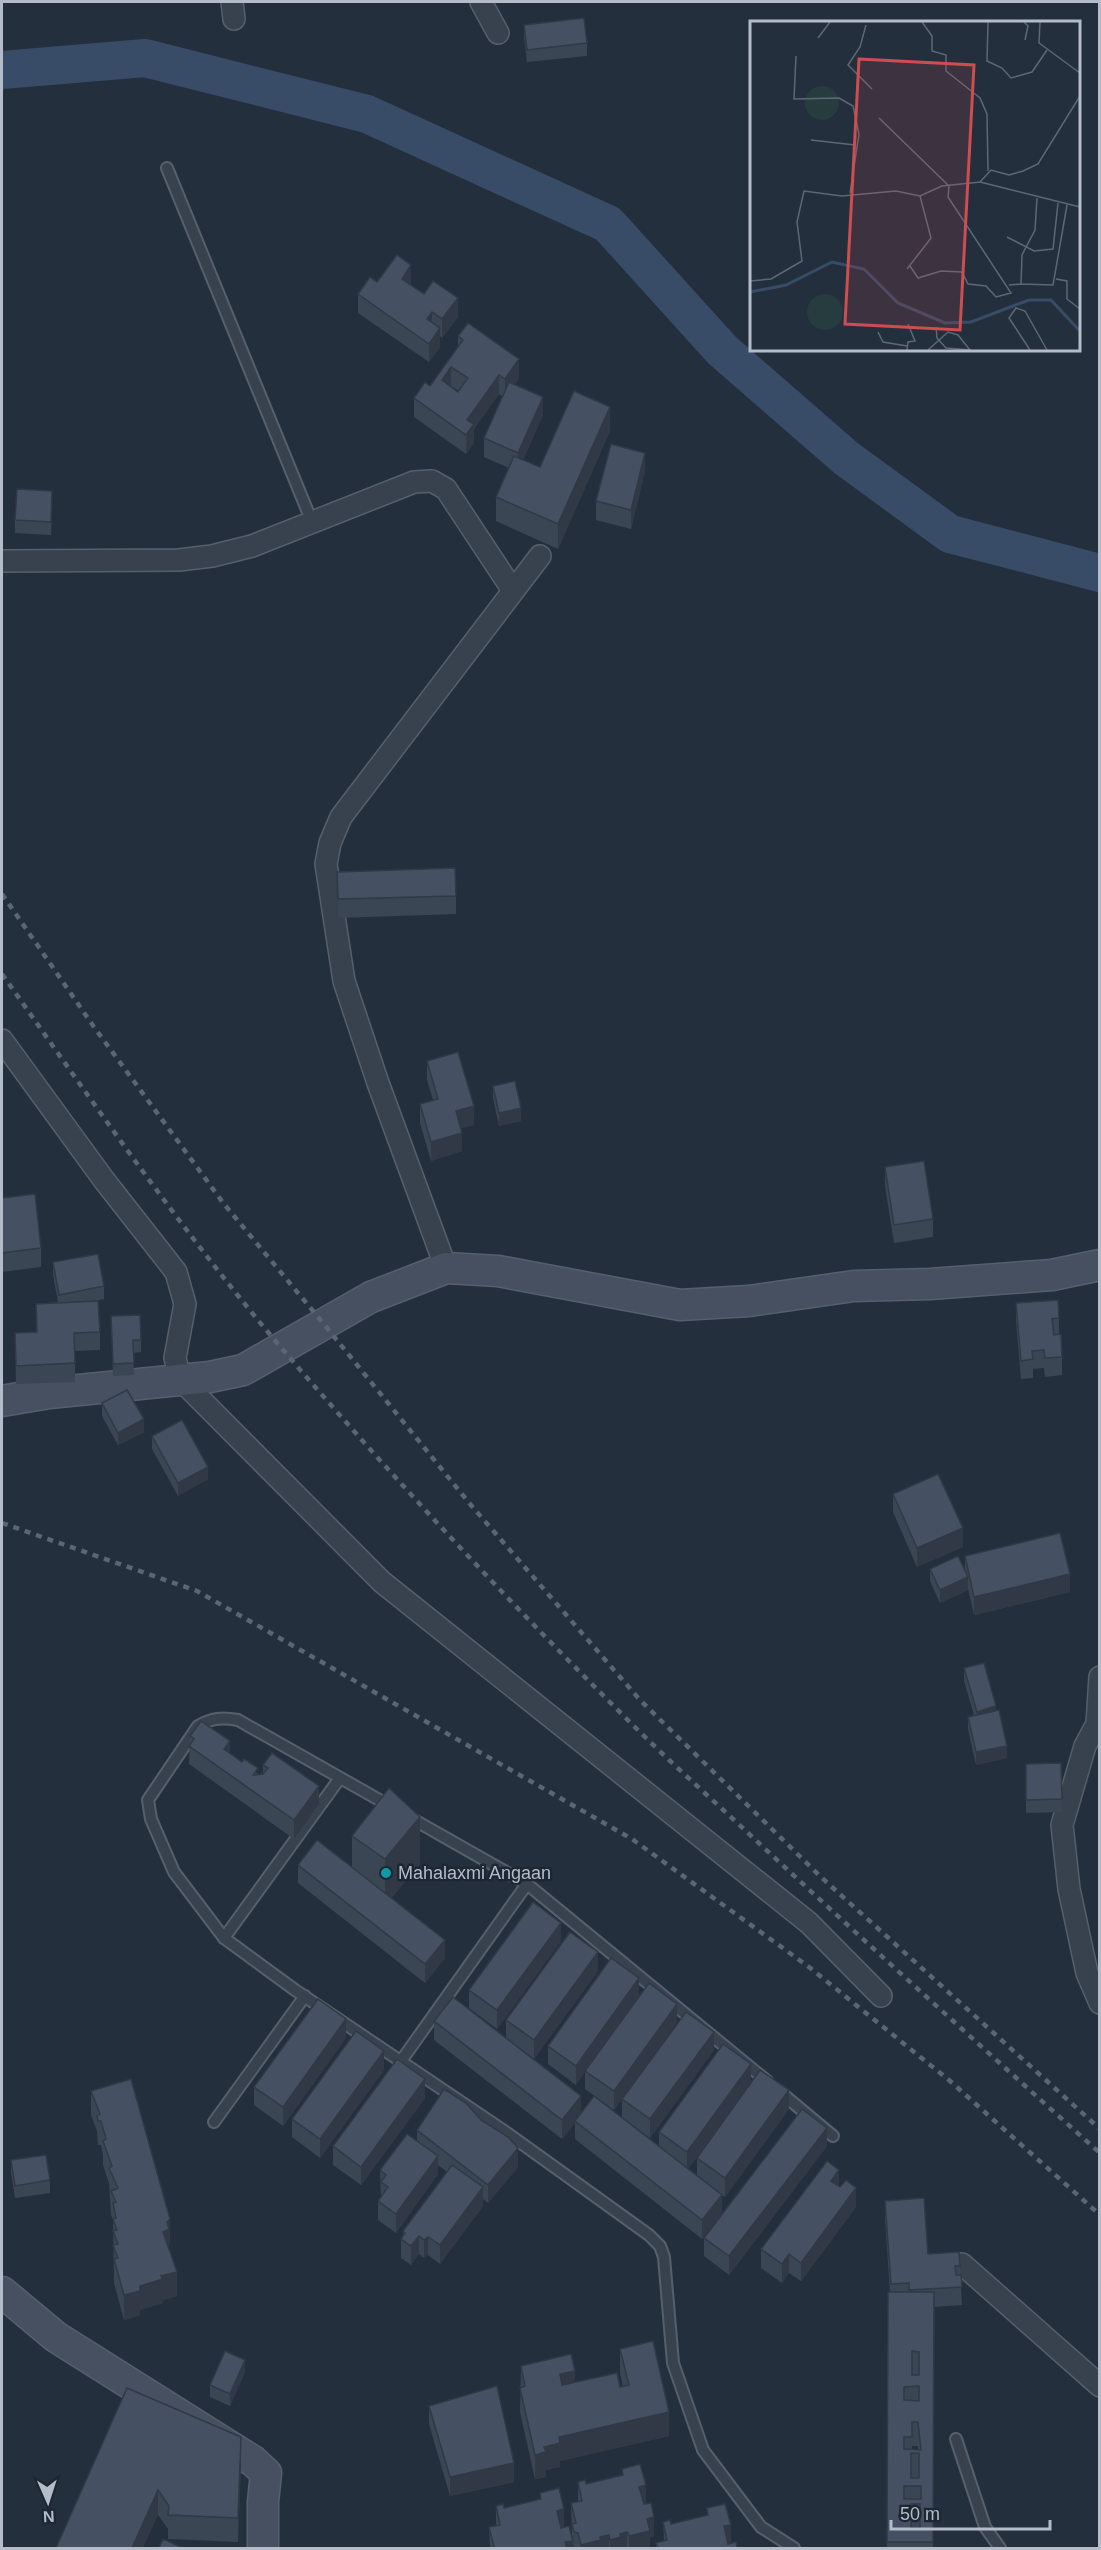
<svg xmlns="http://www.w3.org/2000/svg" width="1101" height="2550" font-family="Helvetica,sans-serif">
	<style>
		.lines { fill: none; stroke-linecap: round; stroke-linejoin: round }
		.river { stroke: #394c67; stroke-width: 38 }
		.lane-casing { stroke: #565f6c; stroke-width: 14 }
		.street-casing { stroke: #565f6c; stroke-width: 24 }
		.secondary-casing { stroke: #565f6c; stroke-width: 33 }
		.lane { stroke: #38414e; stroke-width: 10 }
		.street { stroke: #38414e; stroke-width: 21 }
		.secondary { stroke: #465061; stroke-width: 30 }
		.rail { stroke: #5a6575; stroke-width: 4.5; stroke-dasharray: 6 6; stroke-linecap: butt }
		.wall { fill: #3b4654; fill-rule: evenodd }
		.shaded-wall { fill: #303945 }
		.building { fill: #455162; stroke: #303945; stroke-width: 1.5; fill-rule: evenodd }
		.culture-dot { fill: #0f9aa8; stroke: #1d2633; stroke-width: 2 }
		.labels { text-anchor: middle; stroke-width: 5; stroke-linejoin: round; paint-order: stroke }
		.poi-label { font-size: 18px; fill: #b4bcc9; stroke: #1d2633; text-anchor: start }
		.inset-river { fill: none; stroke: #394c67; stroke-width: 3 }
		.inset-road { fill: none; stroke: #5e6776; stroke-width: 1.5 }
		.view { fill: #ce4d50; fill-opacity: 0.15; stroke: #ce4d50; stroke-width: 3 }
		.inset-edge { fill: none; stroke: #b4bcc9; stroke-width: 3 }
	</style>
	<rect width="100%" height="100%" fill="#242f3e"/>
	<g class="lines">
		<path class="river" d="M2,70L145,58L367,114L608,224L722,350L846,458L950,534L1100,573"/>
		<defs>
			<g id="lane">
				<path d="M167,168L312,522"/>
				<path d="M390,1806L238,1720C222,1717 212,1718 198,1726L148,1800L151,1819L174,1872L224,1938L295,1990L507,2133L649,2235L660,2246L664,2257L673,2363L703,2450L761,2527L794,2548"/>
				<path d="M409,1817L527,1884L767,2081"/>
				<path d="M224,1938L340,1778"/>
				<path d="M401,2061L527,1884"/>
				<path d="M779,2091L833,2136"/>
				<path d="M214,2122L305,1996"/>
				<path d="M956,2439L985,2527L1000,2548"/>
			</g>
			<g id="street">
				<path d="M232,2L234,19"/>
				<path d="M481,2L498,33"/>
				<path d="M2,561L179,560L212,556L252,546L414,482L432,481L446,489L512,589"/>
				<path d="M2,1040L104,1180L176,1272L185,1304L175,1358L180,1379L382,1582L809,1923L881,1996"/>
				<path d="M446,1268L378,1083L344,981L326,864L330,843L341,817L540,556"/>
				<path d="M1100,1677L1097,1724L1085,1746L1062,1825L1069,1889L1087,1973L1100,2003"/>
				<path d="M962,2264L1100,2386"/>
			</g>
			<g id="secondary">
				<path d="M2,1401L49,1393L210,1377L243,1370L371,1297L446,1268L498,1271L680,1305L749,1301L854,1286L930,1284L1052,1275L1100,1265"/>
				<path d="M2,2292L56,2337L253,2461L266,2473L263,2502V2548"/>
			</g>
		</defs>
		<use href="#lane" class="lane-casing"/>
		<use href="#street" class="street-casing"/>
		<use href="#secondary" class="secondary-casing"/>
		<use href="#lane" class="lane"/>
		<use href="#street" class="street"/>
		<use href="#secondary" class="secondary"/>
		<g class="rail">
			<path d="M2,894L94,1027L224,1204L323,1323L470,1504L640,1700L822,1878L1100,2129"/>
			<path d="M2,974C92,1101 182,1232 284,1351C398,1484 519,1613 644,1736C683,1774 724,1810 763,1847C874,1950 987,2052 1100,2153"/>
			<path d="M2,1523L197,1591L632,1839L809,1967L950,2081L1100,2215"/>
		</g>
	</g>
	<g class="wall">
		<path d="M524,25L587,43V56L527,62L524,37Z"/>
		<path d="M377,282L411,284V285L458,317L442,338L440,336V347L429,362L358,313V294Z"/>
		<path d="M458,336L519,378L515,384L543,415L523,460L540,467L610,431L558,549L496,521V497L509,468L484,457V438L502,396L499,394L474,429V443L466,454L414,417V398L430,386L458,348ZM451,386L459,391L458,392L451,387Z"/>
		<path d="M645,471L631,529L596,520V501Z"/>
		<path d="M52,503L51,535L15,533V520Z"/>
		<path d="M337,872L456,896V914L338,918Z"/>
		<path d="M427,1061L474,1125L461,1128L462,1151L431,1161L420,1123V1104L433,1100L427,1080Z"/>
		<path d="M493,1086L521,1121L499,1126L493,1098Z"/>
		<path d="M885,1167L933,1219V1237L894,1243L885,1186Z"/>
		<path d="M2,1198L41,1248V1267L2,1272Z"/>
		<path d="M53,1262L104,1286V1299L95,1301L100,1332V1350L75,1351V1382L16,1384L15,1333L36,1332V1304L58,1302L53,1275Z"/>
		<path d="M1016,1303L1059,1318V1335L1062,1357V1375L1045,1377L1044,1368L1033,1369V1378L1021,1379L1016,1322Z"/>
		<path d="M111,1316L141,1340V1352L133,1353L134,1375L113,1376Z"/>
		<path d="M102,1403L144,1432L118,1445L102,1416Z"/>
		<path d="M152,1436L208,1479L178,1496L152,1449Z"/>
		<path d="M893,1494L963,1547L917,1567L893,1512Z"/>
		<path d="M965,1556L1070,1592L974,1615L968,1588V1590L940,1603L930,1581V1569L965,1571Z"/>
		<path d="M964,1668L996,1711L1007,1758L976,1765L968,1729V1717L974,1715L964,1681Z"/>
		<path d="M190,1736L230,1753L258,1774H263V1765L319,1804L294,1839L189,1764Z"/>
		<path d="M1061,1763L1062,1812L1026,1813V1764Z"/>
		<path d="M352,1836L420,1864L391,1898L445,1958L425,1983L298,1883V1865L352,1868Z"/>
		<path d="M561,1941L497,2029L469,2008V1990Z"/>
		<path d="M598,1971L534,2059L517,2047L581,2112L659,2147V2132L751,2083L688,2169L697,2176V2158L789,2109L725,2197L704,2181L722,2214L702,2239L575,2139V2123L562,2139L434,2040V2021L506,2038V2020Z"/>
		<path d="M639,1996L677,2022L614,2110L585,2089V2071L576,2085L548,2064V2046Z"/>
		<path d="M346,2038L283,2126L254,2105V2087Z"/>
		<path d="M714,2050L650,2138L622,2118V2099Z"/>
		<path d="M384,2070L320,2158L292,2137V2119Z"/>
		<path d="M91,2091L170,2244H169V2250L177,2296L163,2300V2303L140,2310V2315L124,2320L114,2283L113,2220L111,2215L109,2183L103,2165V2155L101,2145H98L97,2131L91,2115Z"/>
		<path d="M425,2098L361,2185L333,2165V2146Z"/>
		<path d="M417,2130L518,2167L488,2203L483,2199V2206L440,2264L428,2255L424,2258L419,2254L411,2265L401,2258V2239L403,2237V2231L447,2172L438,2165V2174L396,2233L378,2220V2201L381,2197L380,2170L417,2141Z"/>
		<path d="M827,2146L729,2275L704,2256V2238Z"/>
		<path d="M2,2152L3,2160V2172H2Z"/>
		<path d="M11,2160L50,2180V2193L15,2198L11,2173Z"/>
		<path d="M839,2187L856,2207L801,2281L789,2273L782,2283L761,2268V2249Z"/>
		<path d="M885,2201L928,2254L960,2266L962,2305L934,2307L933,2548H887L888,2292H890L885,2219ZM912,2446H918V2450H912Z"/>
		<path d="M620,2349L669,2436L560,2461V2467L546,2470V2477L535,2479L520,2412L521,2366L575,2382L620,2387L623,2386L620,2373Z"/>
		<path d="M245,2372L230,2406L210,2397V2385Z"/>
		<path d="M127,2388L241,2462L238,2542L168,2539V2529L158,2515Z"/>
		<path d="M429,2406L514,2482L450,2496L429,2424Z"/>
		<path d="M622,2469L646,2504L654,2536L650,2537V2548H574L573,2544V2548H490L489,2527L496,2525V2506L504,2508L540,2499V2493L572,2540L571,2503L578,2502V2482L586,2484L622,2476Z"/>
		<path d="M707,2508L731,2543L737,2548H656V2543L664,2541L663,2522L671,2524L707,2515Z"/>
	</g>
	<g class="shaded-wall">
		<path d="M411,265V284L402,297V279Z"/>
		<path d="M458,298V317L442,338V319Z"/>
		<path d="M432,312V331L427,319Z"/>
		<path d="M440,328V347L429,362V344Z"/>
		<path d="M519,359V378L505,398V379Z"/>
		<path d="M451,367V386L442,399V380Z"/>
		<path d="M499,375V394L474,429V443L466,454L467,420Z"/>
		<path d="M543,397V415L518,472V453Z"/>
		<path d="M610,407V431L558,549V524Z"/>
		<path d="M645,453V471L631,529V510Z"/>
		<path d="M474,1106V1125L456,1130V1111Z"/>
		<path d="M521,1108V1121L499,1126V1113Z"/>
		<path d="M462,1133V1151L431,1161V1142Z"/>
		<path d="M144,1419V1432L118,1445V1433Z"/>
		<path d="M208,1467V1479L178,1496V1483Z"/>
		<path d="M963,1528V1547L917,1567V1548Z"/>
		<path d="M1070,1574V1592L974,1615V1597Z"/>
		<path d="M968,1577V1590L940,1603V1590Z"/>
		<path d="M996,1706V1719L977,1724V1712Z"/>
		<path d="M230,1741V1760L224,1749Z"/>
		<path d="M1007,1746V1758L976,1765V1752Z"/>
		<path d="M319,1786V1804L294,1839V1820Z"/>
		<path d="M420,1817V1864L385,1906V1859Z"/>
		<path d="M561,1923V1941L497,2029V2010Z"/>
		<path d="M445,1940V1958L425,1983V1964Z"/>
		<path d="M598,1952V1971L534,2059V2040Z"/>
		<path d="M639,1978V1997L576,2085V2066Z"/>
		<path d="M677,2004V2022L614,2110V2091Z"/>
		<path d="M346,2019V2038L283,2126V2107Z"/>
		<path d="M714,2032V2050L650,2138V2119Z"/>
		<path d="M384,2051V2070L320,2158V2139Z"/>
		<path d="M751,2064V2083L687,2170V2152Z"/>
		<path d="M425,2079V2098L361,2185V2167Z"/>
		<path d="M789,2090V2109L725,2197V2178Z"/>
		<path d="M581,2096V2115L575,2121V2123L562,2139V2120Z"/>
		<path d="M827,2128V2146L729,2275V2256Z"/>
		<path d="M518,2148V2167L488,2203V2185Z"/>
		<path d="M438,2156V2174L396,2233V2214Z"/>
		<path d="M839,2170V2188L831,2181Z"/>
		<path d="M483,2187V2206L440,2264V2245Z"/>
		<path d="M856,2188V2207L801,2281V2263Z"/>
		<path d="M722,2195V2214L702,2239V2220Z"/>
		<path d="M170,2219V2244H169V2253L163,2232L167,2222Z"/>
		<path d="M419,2236V2254L411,2265V2246Z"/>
		<path d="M428,2237V2255L424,2258V2240Z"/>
		<path d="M789,2254V2273L782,2283V2264Z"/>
		<path d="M177,2272V2296L163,2300V2303L140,2310V2286L161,2276Z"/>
		<path d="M140,2291V2315L124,2320V2295Z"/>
		<path d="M245,2360V2372L230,2406V2394Z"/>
		<path d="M575,2371V2395L560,2398V2374Z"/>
		<path d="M669,2412V2436L560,2461V2467L546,2470V2477L535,2479V2455L544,2447L559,2437Z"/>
		<path d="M241,2437V2462L238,2542V2518Z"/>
		<path d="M514,2463V2482L450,2496V2477Z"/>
		<path d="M646,2485V2504L639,2505V2487Z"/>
		<path d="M158,2490V2515L143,2548H132Z"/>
		<path d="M564,2509V2527L557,2529V2511Z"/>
		<path d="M654,2517V2536L650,2537V2548H629V2536L647,2519Z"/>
		<path d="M731,2525V2543L724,2545V2526Z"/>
		<path d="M627,2532V2548H610V2540L620,2534Z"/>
		<path d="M609,2535V2548H581V2545L600,2537Z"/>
		<path d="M573,2541V2548H565V2542Z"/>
	</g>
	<g class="building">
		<path d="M584,18L587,43L527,50L524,25Z"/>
		<path d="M397,255L411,265L402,279L424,294L433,281L458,298L442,319L432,312L427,319L440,328L429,344L358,294L370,277L377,282Z"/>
		<path d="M468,323L519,359L505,379L499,375L467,420L474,424L466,435L414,398L425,382L430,386L463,340L458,336ZM451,367L468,378L458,392L442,380Z"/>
		<path d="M509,382L543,397L518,453L484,438Z"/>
		<path d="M574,391L610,407L558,524L496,497L514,456L540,467Z"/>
		<path d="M611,444L645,453L631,510L596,501Z"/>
		<path d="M17,489L52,491L51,522L15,520Z"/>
		<path d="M455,868L456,896L338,899L337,872Z"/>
		<path d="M458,1052L474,1106L456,1111L462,1133L431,1142L420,1104L438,1099L427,1061Z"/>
		<path d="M515,1081L521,1108L499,1113L493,1086Z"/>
		<path d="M924,1161L933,1219L894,1225L885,1167Z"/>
		<path d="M35,1194L41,1248L2,1253V1198Z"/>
		<path d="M98,1254L104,1286L59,1295L53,1262Z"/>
		<path d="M1058,1300L1059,1318L1052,1319L1054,1335L1061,1334L1062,1357L1045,1358L1044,1350L1032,1351L1033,1359L1021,1361L1016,1303Z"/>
		<path d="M98,1301L100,1332L74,1333L75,1363L16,1366L15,1333L37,1332L36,1304Z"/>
		<path d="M140,1315L141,1340H133L134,1363L113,1364L111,1316Z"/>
		<path d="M127,1390L144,1419L118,1433L102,1403Z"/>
		<path d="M182,1420L208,1467L178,1483L152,1436Z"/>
		<path d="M938,1474L963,1528L917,1548L893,1494Z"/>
		<path d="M1060,1533L1070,1574L974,1597L965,1556Z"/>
		<path d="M958,1556L968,1577L940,1590L930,1569Z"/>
		<path d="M984,1663L996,1706L977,1712L964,1668Z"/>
		<path d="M999,1710L1007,1746L976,1752L968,1717Z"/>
		<path d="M201,1721L230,1741L224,1749L242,1762L244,1759L258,1768L253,1775L263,1774L268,1768L263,1765L272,1753L319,1786L294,1820L189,1746L194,1739L190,1736Z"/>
		<path d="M1061,1763L1062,1799L1026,1800V1764Z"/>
		<path d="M389,1788L420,1817L385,1859L352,1836Z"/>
		<path d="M317,1840L445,1940L425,1964L298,1865Z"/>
		<path d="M533,1902L561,1923L497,2010L469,1990Z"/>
		<path d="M570,1932L598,1952L534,2040L506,2020Z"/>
		<path d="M611,1958L639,1978L576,2066L548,2046Z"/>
		<path d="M649,1983L677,2004L614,2091L585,2071Z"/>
		<path d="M453,1997L581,2096L562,2120L434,2021Z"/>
		<path d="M318,1999L346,2019L283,2107L254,2087Z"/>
		<path d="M686,2012L714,2032L650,2119L622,2099Z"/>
		<path d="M356,2031L384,2051L320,2139L292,2119Z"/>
		<path d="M723,2044L751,2064L687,2152L659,2132Z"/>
		<path d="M397,2059L425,2079L361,2167L333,2146Z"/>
		<path d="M760,2070L789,2090L725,2178L697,2158Z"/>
		<path d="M131,2079L170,2219L167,2222L169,2229L163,2232L177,2272L161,2276L163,2279L140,2286V2291L124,2295L114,2259L118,2258L113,2245L118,2244L113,2231L117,2230L113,2219L116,2218L113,2203L116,2202L111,2191L118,2188L109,2168L112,2166L103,2141L106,2139L101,2121H98L97,2116L100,2114L91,2091Z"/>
		<path d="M444,2089L466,2103L481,2120L508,2137L518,2148L488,2185L417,2130Z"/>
		<path d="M594,2096L722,2195L702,2220L575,2121Z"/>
		<path d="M802,2109L827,2128L729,2256L704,2238Z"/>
		<path d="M407,2134L438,2156L396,2214L378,2201L388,2187L381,2182L386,2175L380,2170Z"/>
		<path d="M46,2155L50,2180L15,2186L11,2160Z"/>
		<path d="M827,2161L839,2170L831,2181L840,2187L846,2180L856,2188L801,2263L789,2254L782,2264L761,2249Z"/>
		<path d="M452,2165L483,2187L440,2245L428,2237L424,2240L419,2236L411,2246L401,2239L405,2233L403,2231Z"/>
		<path d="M924,2198L928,2254L959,2252L960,2266H955L956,2275H961L962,2287L909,2290V2283L891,2284L885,2201Z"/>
		<path d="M888,2292H934L933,2542H887ZM912,2351L919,2352V2375H912ZM919,2386V2401L904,2400V2387ZM912,2422H918L921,2450L904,2449V2437H912ZM911,2453H919V2478H911ZM904,2486H921V2499H904ZM911,2504H920V2528H911Z"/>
		<path d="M653,2341L669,2412L559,2437L560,2443L544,2447L546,2452L535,2455L520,2388L525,2386L521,2366L571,2354L575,2371L560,2374L562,2385L617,2373L620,2387L629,2385L620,2349Z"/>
		<path d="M225,2351L245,2360L230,2394L210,2385Z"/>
		<path d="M497,2386L514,2463L450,2477L429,2406Z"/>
		<path d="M127,2388L241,2437L238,2518L168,2515L169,2506L158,2490L132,2548H56Z"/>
		<path d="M640,2464L646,2485L639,2487L644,2504L651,2503L654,2517L647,2519L650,2531L629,2536L627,2532L620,2534L621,2537L610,2540L609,2535L600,2537L601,2540L581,2545L578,2533L574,2532L572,2524L576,2523L571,2503L582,2501L578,2482L585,2480L586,2484L623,2475L622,2469Z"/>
		<path d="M559,2488L564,2509L557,2511L561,2528L569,2526L573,2541L565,2542L567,2548H490L494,2547L489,2527L500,2525L496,2506L503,2504L504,2508L541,2499L540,2493Z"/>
		<path d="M725,2504L731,2525L724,2526L728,2544L736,2542L737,2548H658L656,2543L667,2540L663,2522L670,2520L671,2524L708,2515L707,2508Z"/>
		<path d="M163,2539L183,2548H159Z"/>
	</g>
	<circle class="culture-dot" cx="386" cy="1873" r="6"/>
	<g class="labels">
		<g class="poi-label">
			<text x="398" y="1879">Mahalaxmi Angaan</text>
		</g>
	</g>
	<g transform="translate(750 21)">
		<rect width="330" height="330" fill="#242f3e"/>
		<path d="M55 82a17 17 0 1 1 34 0a17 17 0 1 1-34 0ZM57 291a18 18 0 1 1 36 0a18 18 0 1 1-36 0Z" fill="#263c3f"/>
		<path class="inset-river" d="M0,271L36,264L82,241L114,248L148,282L195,302L221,301L279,279H301L330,310"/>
		<path class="inset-road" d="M172,1L182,15V30L196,34V50L230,77L237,93L238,150M238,1L237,40L252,47L261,57L282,51L297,29M274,1L278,5L275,19M290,1L289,22L330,52M116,4L110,26L98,44L122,68M68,17L80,1M46,35L44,78L89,77L103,85L109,113L100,172M129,97L199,165L198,176L261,272L246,276L236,265L218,263L212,251L191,250L168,257L160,245M61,119L105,124M230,161L330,186M257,216L284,230L303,228L308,182M157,248L181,217L170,175M306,258L317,260V278L330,288M0,260L21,258L52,240L47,201L54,170L92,175L146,170L170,175L192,165L230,161L241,149L259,154L273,150L288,143L330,75M271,263L303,264L317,184M259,264L271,263L272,234L285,209L287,177M186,306L187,317L196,327L221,329M128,311L133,321L157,325M157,329L158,321L165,320L158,303M178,329L198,311L208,314L220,329M280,329L259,297L266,287L275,290L297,329"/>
		<path class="view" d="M109,38L224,44L210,309L95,303Z"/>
		<rect width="330" height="330" class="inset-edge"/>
	</g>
	<rect width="1101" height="2550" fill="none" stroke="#b4bcc9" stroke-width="6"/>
	<g transform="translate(48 2502) rotate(177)" stroke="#1d2633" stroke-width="4.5" paint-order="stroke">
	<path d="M0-4.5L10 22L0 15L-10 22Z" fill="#b4bcc9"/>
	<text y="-9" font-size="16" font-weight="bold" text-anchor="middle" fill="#b4bcc9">N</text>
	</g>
	<path d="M891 2520v9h159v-9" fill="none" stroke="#b4bcc9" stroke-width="3"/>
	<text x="900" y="2520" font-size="18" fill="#b4bcc9" stroke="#1d2633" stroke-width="4.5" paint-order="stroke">50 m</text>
</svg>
